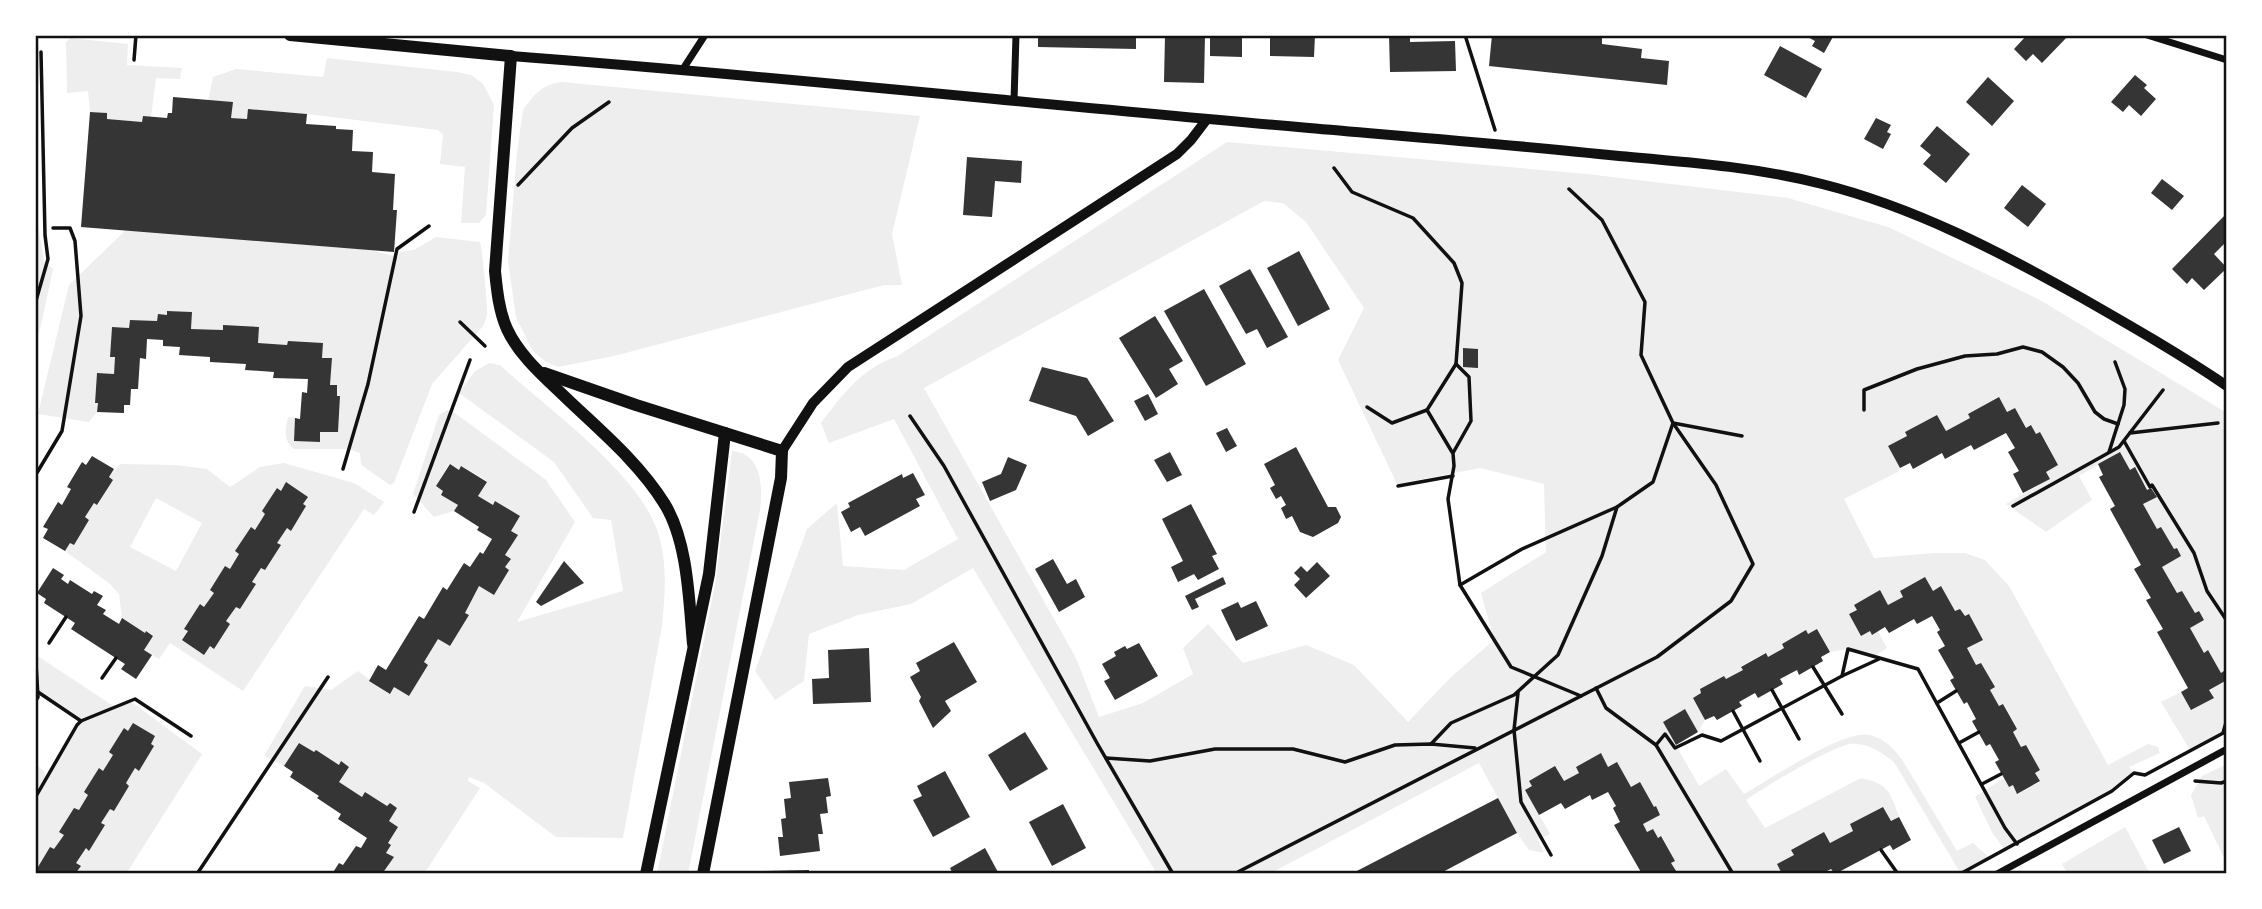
<svg xmlns="http://www.w3.org/2000/svg" width="2262" height="909" font-family="'Source Sans 3',sans-serif">
	<style>
		.green { fill: #eee; fill-rule: evenodd }
		.building { fill: #353535 }
		.lines { fill: none; stroke-linecap: round; stroke-linejoin: round }
		.path { stroke: #111; stroke-width: 3.5 }
		.minor { stroke: #111; stroke-width: 7 }
		.tertiary { stroke: #111; stroke-width: 10 }
		.secondary { stroke: #111; stroke-width: 12 }
		.neatline { fill: none; stroke: #111; stroke-width: 2.5 }
	</style>
	<rect width="100%" height="100%" fill="#fff"/>
	<g class="green">
		<path d="M70,38L128,44L127,65L182,68L180,79L156,78L151,117L142,122L107,119V113L90,112L88,91L67,93L66,42Z"/>
		<path d="M35,39L39,47L38,182L35,192Z"/>
		<path d="M327,58L457,72L471,75L483,84L494,105L486,215L479,223H461L465,167L440,164L443,135L438,130L307,114L249,109L247,119L231,118L232,102L208,100L213,77L236,69L323,77Z"/>
		<path d="M562,82L920,116L892,234L902,285H884L614,356L558,367L546,362L532,350L516,317L508,262L517,153L523,110C534,94 543,84 562,82Z"/>
		<path d="M1227,142L1587,174L1788,198L1888,227L2040,300L2227,413V676L2224,671L2221,673L2209,651L2204,653L2190,628L2199,611L2195,613L2182,591L2177,593L2162,567L2181,556L2177,548L2174,549L2161,528L2157,529L2143,504L2156,496L2152,488L2147,490L2135,468L2130,470L2120,452L2079,476L2092,500L2046,532L2006,504L2049,479L2046,472L2058,465L2040,432L2036,434L2031,425L2026,428L2015,408L2007,412L1998,397L1968,414L1970,418L1946,431L1937,415L1905,432L1907,436L1888,446L1900,468L1898,472L1844,499L1874,558L1934,553H1965L1985,560L2009,586L2108,765L2148,744L2158,747L2160,753L2129,767L2134,773L2112,791L2005,850L1993,834L1975,797L2004,778L2009,787L2013,785L2018,794L2040,782L2035,773L2040,770L2026,745L2021,747L2013,732L2017,729L2004,704L1999,706L1990,690L1994,687L1976,665L1967,648L1982,640L1969,615L1965,616L1960,609L1955,611L1941,587C1924,596 1906,596 1888,605L1879,591L1854,605L1857,610L1849,614L1861,636L1870,631L1872,634L1878,631L1887,648L1872,658L1848,649L1830,652L1818,629L1808,634L1806,631L1782,644L1784,648L1768,657L1765,653L1741,666L1743,670L1726,679L1724,676L1700,689L1701,693L1693,698L1705,720L1698,732L1685,709L1663,722L1699,786L1726,769L1744,794C1768,780 1845,729 1869,735C1885,738 1894,749 1903,761L1957,851L1973,843L1990,858L1961,874L1894,762C1882,753 1867,742 1850,744C1831,747 1764,787 1746,800L1765,828L1861,778C1888,784 1890,791 1899,817L1891,821L1883,807L1850,824L1853,831L1830,843L1823,833L1792,849L1794,855L1782,874H1678L1671,863L1675,861L1662,836L1658,838L1647,832L1643,824L1660,815L1656,807H1654L1631,787L1617,763L1608,767L1601,753L1576,767L1579,773L1564,781L1532,786L1525,790L1550,834L1538,840L1544,853L1529,850L1517,833L1479,763L1269,874H1157L973,568L911,604L858,615L809,634L804,681L775,700L755,671L807,529L837,503L843,566L904,570L958,539L894,419L829,443L821,423C841,396 863,367 896,357ZM1264,201L1283,203L1306,222L1364,308L1338,360L1397,484L1480,468L1544,484L1546,552L1481,593L1494,640L1450,678L1408,722L1354,665L1306,645L1243,663L1208,624L1183,648L1193,674L1143,703L1099,717L1076,658L924,388Z"/>
		<path d="M35,224L38,226L44,261L53,269L41,325L35,343Z"/>
		<path d="M126,230L369,250L398,257L399,252L414,250L436,237L480,242C482,246 488,308 487,315C486,319 485,322 483,326L432,384L394,483L390,485L361,465L360,453L349,449H294C283,439 285,431 288,417L295,418V441L319,442L320,432H338L340,396H337V385H330L332,358H322L323,344L288,341L287,345L258,343L259,327L223,330L191,329L192,312L167,311V315H158L157,321L130,320L129,328L112,327L110,357H115L114,374L97,373L95,402L98,403L97,412L89,422L38,414L69,285Z"/>
		<path d="M489,363L500,365C547,408 637,472 657,530C668,560 665,595 662,626L623,838L556,837L484,783L469,777L468,781L480,788L424,874H382L393,858L386,853L391,845L388,843L398,827L389,821L397,808L390,803L387,806L366,792L362,797L339,782L349,767L341,762L339,765L316,750L314,752L300,743L284,766L264,756L305,686L331,690L358,671L389,694L394,687L409,696L428,665L424,662L438,639L450,646L469,615L465,613L479,586L494,595L509,570L505,567L510,559L505,555L518,535L511,531L520,516L496,501L493,505L478,496L487,481L462,466L459,470L449,464L436,486L443,491L441,495L458,505L454,511L434,517L413,494L439,415L447,410L452,411L546,480L575,522L517,622L623,591L611,520L593,518L554,462L459,393L474,372Z"/>
		<path d="M732,451C762,453 763,487 760,510L688,874H657L715,584Z"/>
		<path d="M284,463L354,483L384,502L374,515L364,509L243,691L170,643L159,659L144,650L153,635L146,631L145,633L122,618L119,594L110,584L65,551L70,543L74,545L89,520L85,517L94,503L98,505L113,480L109,477L120,464L176,465L207,469L230,487L260,467ZM156,498L202,523L176,571L130,547Z"/>
		<path d="M35,647L36,655L115,707L130,701L202,754L126,874H35V764L44,771L46,777L81,721L39,692L35,702Z"/>
		<path d="M2227,680V731L2190,750L2161,702L2181,692L2192,710L2213,698L2209,690Z"/>
		<path d="M2227,764V864L2204,816L2198,818L2191,795L2202,776Z"/>
		<path d="M2125,827L2150,874H2068L2062,864Z"/>
	</g>
	<g class="building">
		<path d="M1038,35H1136V49L1038,47Z"/>
		<path d="M1165,35H1205L1204,83L1164,82Z"/>
		<path d="M1210,35H1242V57L1210,56Z"/>
		<path d="M1270,35H1315L1314,57L1270,56Z"/>
		<path d="M1389,35H1410V42L1455,41L1456,71L1390,72Z"/>
		<path d="M1492,35L1602,36V44L1642,49L1641,58L1669,61L1667,85L1489,66Z"/>
		<path d="M1804,35H1834L1824,53L1812,46L1815,41Z"/>
		<path d="M2027,35H2069L2042,63L2033,54L2026,61L2014,49Z"/>
		<path d="M1780,46L1822,69L1806,98L1764,75Z"/>
		<path d="M2135,75L2147,85L2144,88L2156,99L2141,116L2129,105L2123,112L2111,102Z"/>
		<path d="M1988,77L2014,101L1992,126L1966,102Z"/>
		<path d="M173,97L233,102L231,118L247,119L248,109L307,114L306,124L336,126V129L353,130L352,151L373,152L372,172L395,174L393,210H397L394,252L81,227L90,112L107,113V119L142,122L143,116L167,118L168,113H172Z"/>
		<path d="M1876,118L1891,125L1887,132L1891,134L1883,149L1864,139Z"/>
		<path d="M1937,126L1970,154L1946,183L1923,164L1931,155L1920,146Z"/>
		<path d="M967,157L1022,161L1021,183L995,181L992,217L963,215Z"/>
		<path d="M2162,179L2184,196L2172,210L2151,193Z"/>
		<path d="M2022,185L2046,204L2028,227L2004,208Z"/>
		<path d="M2227,213V241L2214,254L2227,268L2204,290L2192,278L2187,284L2172,269Z"/>
		<path d="M1299,251L1330,309L1298,326L1267,268Z"/>
		<path d="M1250,269L1288,337L1267,348L1257,329L1246,334L1219,286Z"/>
		<path d="M1204,289L1246,364L1206,386L1164,311Z"/>
		<path d="M167,311L192,312L191,329L223,330V325L259,327L258,343L287,345L288,341L323,343L322,358H332L330,385H337V396H340L338,432H320V442L294,441L295,418L300,419L302,392L307,393L308,379L273,378L274,372L245,370L246,364L210,362V357L179,355L180,347L163,346V340L147,339L146,359L140,358L138,389H131L130,405H124V413L97,412L98,403H95L97,373L114,374L115,357H110L112,327L129,328L130,320L157,321L158,314L167,315Z"/>
		<path d="M1155,316L1183,361L1169,369L1178,384L1156,398L1119,338Z"/>
		<path d="M1463,348L1478,349V368L1463,367Z"/>
		<path d="M1042,367L1087,378L1114,421L1088,436L1076,416L1029,401Z"/>
		<path d="M1148,394L1158,414L1145,421L1134,401Z"/>
		<path d="M1999,397L2007,412L2015,408L2026,428L2031,425L2036,434L2040,432L2058,465L2046,472L2050,479L2023,493L2013,474L2019,471L2008,452L2015,448L2006,433L1974,450L1971,445L1945,459L1942,453L1913,469L1910,463L1900,468L1888,446L1907,436L1905,432L1937,415L1946,431L1970,418L1968,414Z"/>
		<path d="M1227,428L1237,446L1226,452L1216,433Z"/>
		<path d="M1296,447L1328,507H1336L1341,517L1338,523L1313,537L1300,532L1292,516L1286,519L1281,508L1286,505L1281,496L1276,499L1270,488L1275,485L1264,464Z"/>
		<path d="M1170,452L1182,475L1167,482L1154,460Z"/>
		<path d="M2120,452L2130,470L2135,467L2147,490L2151,488L2157,497L2143,504L2157,529L2161,527L2174,549L2177,548L2181,556L2162,567L2177,593L2182,591L2195,613L2199,611L2204,620L2190,628L2204,653L2208,650L2221,673L2224,671L2227,676V680L2209,690L2214,698L2191,710L2181,692L2188,688L2157,632L2163,629L2146,600L2151,598L2134,569L2141,565L2110,509L2115,506L2099,477L2103,475L2098,464Z"/>
		<path d="M92,456L114,469L109,477L113,480L97,505L94,503L85,517L89,520L74,545L70,543L65,551L43,538L48,529L43,527L58,502L62,505L71,489L67,487L82,462L86,465Z"/>
		<path d="M1008,457L1027,465L1016,490L990,501L982,482L1001,474Z"/>
		<path d="M450,464L459,470L461,466L487,482L478,496L493,505L495,501L520,516L511,531L518,535L505,555L511,559L505,567L509,570L494,595L479,586L465,613L469,615L450,646L438,639L424,662L428,665L409,696L394,687L390,694L369,681L378,665L386,670L419,616L424,619L443,587L447,590L464,563L470,567L480,552L483,554L492,539L477,530L479,527L454,511L458,505L441,495L443,491L436,486Z"/>
		<path d="M913,473L925,495L916,499L920,506L865,536L860,527L851,532L841,512L850,507L848,503L902,474L903,478Z"/>
		<path d="M286,482L308,497L303,504L306,506L291,531L287,528L277,543L281,545L265,570L261,568L252,582L256,584L240,609L236,607L226,621L230,624L214,649L210,646L204,655L182,640L188,631L184,629L200,604L204,607L214,593L210,590L225,566L230,569L239,554L235,551L251,527L255,530L265,514L262,511L277,488L281,491Z"/>
		<path d="M1191,504L1217,554L1212,556L1219,569L1198,580L1194,574L1178,582L1171,567L1183,561L1162,519Z"/>
		<path d="M1053,559L1067,584L1076,579L1085,597L1059,612L1035,569Z"/>
		<path d="M564,561L584,583L541,606L536,602Z"/>
		<path d="M1317,562L1330,576L1306,598L1294,585L1300,579L1294,573L1301,566L1307,572Z"/>
		<path d="M53,568L64,575L61,579L68,584L70,580L92,594L94,591L103,596L97,605L106,610L103,614L119,624L122,618L145,633L146,631L153,636L144,650L152,655L136,679L121,669L125,664L71,629L75,623L44,603L46,599L37,593Z"/>
		<path d="M1223,577L1226,584L1195,599L1199,607L1192,610L1185,596Z"/>
		<path d="M1925,577L1933,591L1941,586L1955,611L1960,609L1965,616L1969,614L1983,640L1967,648L1976,665L1981,663L1995,687L1990,690L1999,706L2003,704L2017,729L2013,732L2021,747L2026,745L2040,770L2035,773L2040,781L2017,794L2013,785L2009,787L1995,762L1999,760L1990,744L1986,746L1972,721L1976,719L1967,702L1964,704L1950,680L1954,678L1938,650L1945,646L1937,632L1940,630L1932,616L1917,624L1914,619L1889,633L1885,627L1872,635L1870,631L1861,636L1849,614L1857,610L1854,605L1880,590L1888,605L1903,597L1900,591Z"/>
		<path d="M1256,601L1268,626L1236,641L1221,610L1238,602L1241,608Z"/>
		<path d="M1817,629L1830,652L1821,657L1823,661L1799,675L1797,670L1780,679L1783,684L1758,698L1755,693L1739,702L1742,706L1717,720L1714,716L1705,720L1693,698L1701,693L1700,689L1724,676L1726,679L1743,670L1741,667L1766,653L1768,657L1784,648L1782,644L1806,630L1808,634Z"/>
		<path d="M954,642L977,682L945,701L951,711L933,728L919,701L921,697L910,677L920,671L916,663Z"/>
		<path d="M1139,643L1158,676L1115,700L1104,681L1110,678L1102,664L1116,656L1114,652L1125,646L1127,649Z"/>
		<path d="M869,648L871,702L813,704L812,679L829,678L828,650Z"/>
		<path d="M1685,709L1698,732L1676,745L1663,722Z"/>
		<path d="M133,723L155,736L151,744L154,746L139,771L135,768L126,783L129,786L114,811L110,809L101,823L105,825L89,851L86,848L76,863L81,866L75,874H38L35,872L50,847L54,849L64,835L59,832L74,808L79,810L88,795L84,792L99,768L103,771L113,755L109,752L124,728L128,731Z"/>
		<path d="M1025,732L1048,769L1010,791L988,755Z"/>
		<path d="M299,743L314,752L316,750L339,765L341,761L349,767L339,782L362,797L365,792L387,806L390,803L397,808L389,821L398,827L388,843L391,845L386,853L394,857L382,874H332L339,863L343,865L356,846L361,848L367,838L338,819L341,814L317,798L319,796L290,777L293,772L284,766Z"/>
		<path d="M1601,753L1608,767L1617,762L1631,787L1640,782L1654,807L1656,806L1660,815L1643,824L1647,832L1653,829L1658,838L1661,836L1675,861L1671,863L1678,874H1642L1614,825L1620,822L1613,808L1616,806L1608,792L1592,800L1590,795L1565,809L1561,803L1539,815L1525,790L1532,786L1529,781L1555,766L1564,781L1579,773L1576,767Z"/>
		<path d="M945,771L970,817L933,837L913,800L922,796L917,786Z"/>
		<path d="M828,778L831,796L826,797L828,813L820,814L823,834H818L820,851L780,856L778,837H783L781,819L786,818L784,799L791,798L789,782Z"/>
		<path d="M1498,798L1517,833L1471,857L1439,874H1351Z"/>
		<path d="M1063,804L1086,848L1052,866L1029,822Z"/>
		<path d="M1883,807L1891,821L1899,817L1911,840L1893,850L1890,845L1835,874L1831,869L1821,874H1782L1777,864L1794,855L1791,850L1824,832L1830,843L1853,831L1850,824Z"/>
		<path d="M2179,827L2191,851L2164,864L2152,840Z"/>
		<path d="M985,848L999,874H953L950,868Z"/>
		<path d="M809,870V874H764V871Z"/>
	</g>
	<g class="lines">
		<g class="path">
			<path d="M1465,35L1495,130"/>
			<path d="M134,60L136,35"/>
			<path d="M1334,168L1352,192L1413,218L1454,263L1462,283L1456,364L1469,377L1471,421L1453,453L1454,466L1448,499L1460,585L1511,667L1581,696"/>
			<path d="M518,185L572,128L609,102"/>
			<path d="M35,304L48,259L45,235L41,52"/>
			<path d="M460,322L485,346"/>
			<path d="M1367,407L1392,423L1427,410"/>
			<path d="M1864,410V390L1917,369L1965,356L1997,354L2023,347L2042,352L2063,367L2078,383L2095,412L2104,419L2118,424"/>
			<path d="M910,416L944,466L1097,743L1173,874"/>
			<path d="M2130,433L2218,423"/>
			<path d="M2124,441L2150,487L2152,485L2194,553L2207,591L2227,621"/>
			<path d="M1452,452L1427,410L1456,364"/>
			<path d="M2109,452L2124,405L2125,389L2115,362"/>
			<path d="M343,469L368,384L397,249L429,226"/>
			<path d="M35,476L62,431L81,316L75,241L70,228H53"/>
			<path d="M1398,486L1453,476"/>
			<path d="M2013,506L2119,447L2163,390"/>
			<path d="M414,512L470,360"/>
			<path d="M1460,585L1522,549L1617,507"/>
			<path d="M49,643L66,617"/>
			<path d="M35,647L38,697L35,702"/>
			<path d="M1813,667L1842,714"/>
			<path d="M1842,676L1879,659"/>
			<path d="M102,678L116,658"/>
			<path d="M1596,688L1606,708L1656,745L1733,874"/>
			<path d="M1772,690L1799,739"/>
			<path d="M38,692L81,721"/>
			<path d="M1518,693L1514,730L1521,802L1551,855"/>
			<path d="M1937,703L1956,691"/>
			<path d="M1733,711L1760,761"/>
			<path d="M2223,733L2227,719"/>
			<path d="M1959,743L1979,732"/>
			<path d="M1431,744L1451,723L1514,695L1558,655L1602,556L1617,507L1653,482L1673,423L1742,436"/>
			<path d="M1656,745L1665,734L1675,748L1702,735L1721,741L1842,676L1848,649L1918,669L2005,828L2017,844"/>
			<path d="M1106,758L1150,761L1215,749H1293L1345,762L1395,745L1431,744L1475,748"/>
			<path d="M2195,781L2221,783L2227,781"/>
			<path d="M1982,784L2001,774"/>
			<path d="M35,798L77,725L81,721L130,701L135,699L191,736"/>
			<path d="M1881,850L1898,874"/>
			<path d="M197,874L328,677"/>
			<path d="M1234,874L1657,657L1731,601L1753,564L1716,485L1673,423L1641,355L1645,302L1602,220L1569,189"/>
			<path d="M1912,874H1932"/>
			<path d="M1960,874L2112,791L2134,773L2145,775L2227,731"/>
			<path d="M2225,874L2227,872"/>
		</g>
		<g class="minor">
			<path d="M2147,35L2227,60"/>
			<path d="M683,69L705,35"/>
			<path d="M1014,101L1016,35"/>
			<path d="M1997,874L2227,749"/>
		</g>
		<g class="tertiary">
			<path d="M511,56C777,76 1043,105 1309,128C1413,137 1516,145 1619,156C1687,162 1756,167 1822,184C1914,207 2000,252 2082,298C2131,326 2180,354 2227,386"/>
			<path d="M782,451L813,403L848,367L1177,154L1191,140L1207,119"/>
		</g>
		<g class="secondary">
			<path d="M290,35L511,56L495,271C497,291 499,311 507,329C519,355 542,375 562,394C597,428 638,461 664,503C688,541 689,601 693,644"/>
			<path d="M544,373L636,405L782,451L781,478L703,874"/>
			<path d="M646,874L709,574L725,433"/>
		</g>
	</g>
	<rect width="2262" height="909" fill="none" stroke="#ffffff" stroke-width="74"/>
	<rect x="37" y="37" width="2188" height="835" class="neatline"/>
</svg>
